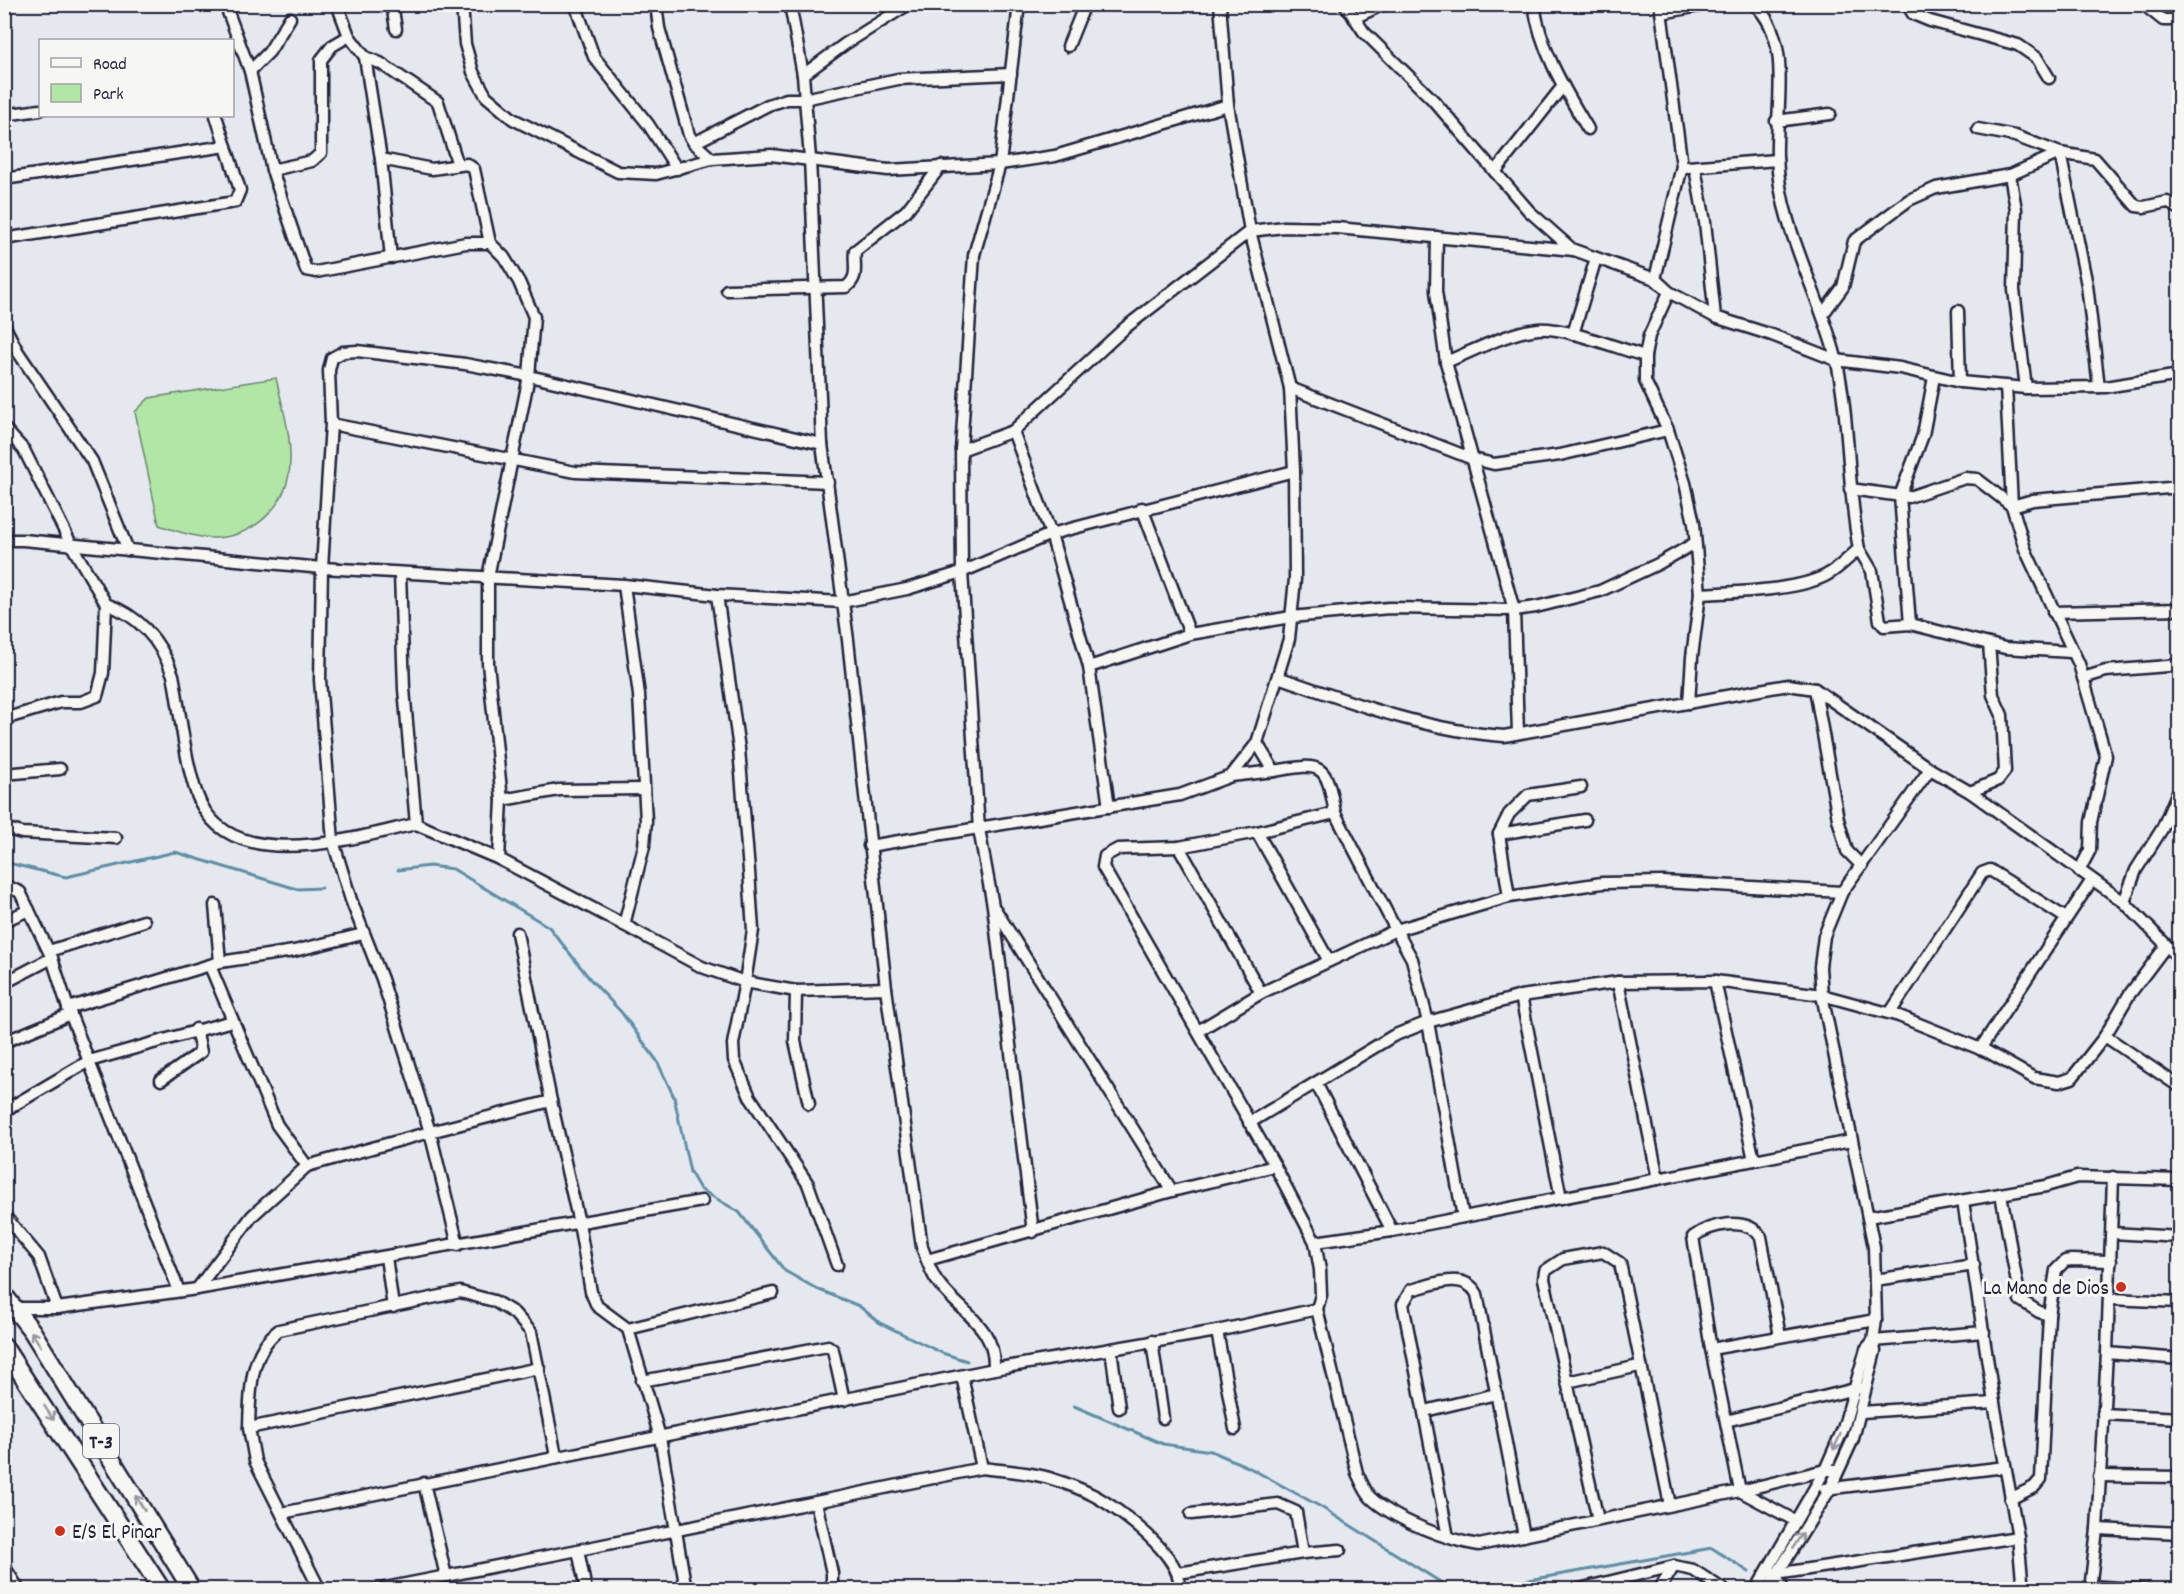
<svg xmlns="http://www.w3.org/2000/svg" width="2184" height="1594" font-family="Dekko,sans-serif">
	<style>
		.green { fill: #b1e6a7; stroke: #6a8471; stroke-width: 1.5 }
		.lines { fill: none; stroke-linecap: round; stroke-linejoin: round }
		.stream { stroke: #618da5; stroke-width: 3 }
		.street-casing { stroke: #22223b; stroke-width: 15 }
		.primary-casing { stroke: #22223b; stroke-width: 21 }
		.street { stroke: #f6f6f2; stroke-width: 10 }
		.primary { stroke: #f6f6f2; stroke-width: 16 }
		.oneway { stroke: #9797a0 }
		.poi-dot { fill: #c8321e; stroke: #f6f6f2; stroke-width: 2 }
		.labels { text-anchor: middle; stroke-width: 6; stroke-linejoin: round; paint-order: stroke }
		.shield { fill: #f6f6f2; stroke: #626272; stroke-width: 1.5 }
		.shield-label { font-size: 20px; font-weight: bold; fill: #22223b }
		.poi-label { font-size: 21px; fill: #22223b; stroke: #f6f6f2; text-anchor: end }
	</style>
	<rect width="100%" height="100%" fill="#e5e9ef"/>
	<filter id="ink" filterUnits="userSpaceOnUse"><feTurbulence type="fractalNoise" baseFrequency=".0167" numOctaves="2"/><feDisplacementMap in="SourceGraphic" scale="12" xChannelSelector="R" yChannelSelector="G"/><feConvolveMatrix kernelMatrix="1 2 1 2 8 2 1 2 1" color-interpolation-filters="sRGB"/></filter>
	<g filter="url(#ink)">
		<path class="green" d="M276,378C282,405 291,433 290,461C290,503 256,537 214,538C196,538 176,531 159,525L135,412L149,398Z"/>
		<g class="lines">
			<g class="stream">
				<path d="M4,862L66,877L175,852L297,889L321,888"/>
				<path d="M398,870L429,866L453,869L549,927L590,979L622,1013L657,1061L674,1097L690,1172L700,1189L739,1212L785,1271L817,1289L859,1306L880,1323L942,1353L967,1361"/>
				<path d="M1074,1406L1163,1444L1211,1451L1248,1467L1321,1507L1453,1590"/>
				<path d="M1327,1590L1419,1586L1440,1590"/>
				<path d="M1472,1590L1712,1548L1749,1572"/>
			</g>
			<defs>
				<g id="street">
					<path d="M225,4L250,71L272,170L306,270L316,272L466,243H490"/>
					<path d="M337,4L349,36L365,57L380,63L438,102L458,165"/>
					<path d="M392,4L396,29"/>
					<path d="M462,4L465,44L473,72L486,96L513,119L618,172L656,174L712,159L771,155L888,170L1000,164L1055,156L1228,105"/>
					<path d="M575,4L594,57L648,124L677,169"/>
					<path d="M656,4L659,28L689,135L694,143L712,159"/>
					<path d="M790,4L803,75L810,158L822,444L848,640L886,988L922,1247C926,1258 930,1271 937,1281C960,1313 996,1325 994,1369"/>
					<path d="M1019,4L1000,164L974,255L961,450L962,572L979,829L993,906L1033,1232"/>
					<path d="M1220,4L1228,105L1250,231L1290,388L1294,471L1295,579L1289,639L1257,743L1231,776"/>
					<path d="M1345,4L1364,32L1433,100L1529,211L1573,250"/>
					<path d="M1534,4C1540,50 1565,90 1588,129"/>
					<path d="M1907,4L1913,14L1930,21L2018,45L2037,58L2049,78"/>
					<path d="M2143,4L2163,20H2180"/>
					<path d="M1662,13L1710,4"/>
					<path d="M1354,18L1384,4"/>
					<path d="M1068,46L1085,4"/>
					<path d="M365,57L381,159L391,258"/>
					<path d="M250,71L269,52L290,18"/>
					<path d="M803,75L845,44L909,4"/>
					<path d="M4,115L40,110"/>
					<path d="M1776,121L1830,114"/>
					<path d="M1978,129L2015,136L2060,153L2095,159L2136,206L2144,207L2167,202L2180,209"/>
					<path d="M694,143L768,105L787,99H804L898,79L1011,74"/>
					<path d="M381,159L432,169L467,164L474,169L490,243L504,257L519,282L534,317L529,376L488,577V663L502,800L499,859L624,925"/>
					<path d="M1688,167L1777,160"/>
					<path d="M1695,168L1705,222L1715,317"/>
					<path d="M272,170L312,161L321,153V60L332,46L349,36"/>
					<path d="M1495,172L1563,86"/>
					<path d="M2010,175L2016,209L2014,290L2026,388"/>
					<path d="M4,179L226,146"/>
					<path d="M1437,237L1436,291L1446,362L1514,610L1518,733"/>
					<path d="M4,239L235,202L240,190L216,116"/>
					<path d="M1655,279L1682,166L1660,4"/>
					<path d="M727,290L846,287C860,277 853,265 855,251L906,211L941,166"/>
					<path d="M1669,292L1649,336L1645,356V381L1668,430L1685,483L1694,523L1700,594L1692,657L1689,703"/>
					<path d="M1958,311L1960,382"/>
					<path d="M1823,314L1843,287L1854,241L1909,200L1936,188L2010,175L2060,153L2087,285L2099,387"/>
					<path d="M4,325L18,352L92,461L128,550"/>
					<path d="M1573,334L1596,258"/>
					<path d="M1446,362C1473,351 1509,332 1538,329C1565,327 1617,348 1645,356"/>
					<path d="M2006,386L2012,506L2033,500L2180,487"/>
					<path d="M1290,388L1473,459L1494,464L1560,455L1668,430"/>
					<path d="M331,424L575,472L828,482"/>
					<path d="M4,428L24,450L72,546L106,604C141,616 161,642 173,675C180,709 186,774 201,804C237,875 356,837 416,824"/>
					<path d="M1013,431L1051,534L1089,667L1109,807"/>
					<path d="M961,450L1013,431L1126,327L1250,231L1284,227L1337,228L1574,250L1655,279L1669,292L1715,317L1772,335L1836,360L1900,368L1960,382L2026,388L2105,387L2180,375"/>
					<path d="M1850,489L1909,497L1965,478L1977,479L2012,506L2025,549L2079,664L2106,756L2091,822L2090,850L2079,871"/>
					<path d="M1142,508L1190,634"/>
					<path d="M4,540H23L322,568L624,585L717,595L842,602L907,589L962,572L1051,534L1294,471"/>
					<path d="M1859,549L1872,571L1880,621L1884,626L1910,624L2005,648L2071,652"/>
					<path d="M400,573L404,689L416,824L499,859"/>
					<path d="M624,585L639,695L646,821L644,846L624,925L702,967L745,982L733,1044L734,1060L750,1097L808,1184L837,1265"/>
					<path d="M1700,594C1733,592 1803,591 1830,573C1840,567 1849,557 1859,549C1847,487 1850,419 1836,358C1819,292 1779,226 1777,157C1775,110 1794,39 1754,4"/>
					<path d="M717,595L739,749L749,871L753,930L745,982L796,991L886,988"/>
					<path d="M2053,612L2180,609"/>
					<path d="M1910,624L1900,496L1923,435L1934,377"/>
					<path d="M1089,667L1190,634L1291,617L1389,608L1514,610L1536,607L1600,591L1658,564L1695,543"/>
					<path d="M1278,677C1350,702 1427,731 1504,736L1788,685L1815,689L1930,769L1970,792L2124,902L2180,959"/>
					<path d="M2083,678L2106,671L2180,665"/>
					<path d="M1815,689L1838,819L1847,851L1862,866"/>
					<path d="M4,719L61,702H81L97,696L103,673L106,604"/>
					<path d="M1274,771C1324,762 1326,764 1335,813L1257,832L1329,961"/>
					<path d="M4,774L60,769"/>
					<path d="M1970,792L1998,780L2005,771L2002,715L1993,695L1989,644"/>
					<path d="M502,800L559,790L644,789"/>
					<path d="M1335,813L1396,930L1509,897L1602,883L1663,882L1842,892"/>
					<path d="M4,828L22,833L116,838"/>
					<path d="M1257,832L1179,847L1118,849L1105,856L1103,867L1275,1166L1315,1242L1320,1270L1321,1295L1317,1309L1357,1473C1361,1481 1365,1492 1371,1498C1395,1520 1447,1540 1479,1545L1740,1491L1825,1470H1837"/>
					<path d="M1499,834L1585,820"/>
					<path d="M869,846L1180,795L1231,776L1274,771L1257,743"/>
					<path d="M1179,847L1261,993L1396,930L1412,959L1428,1022L1521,996L1561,1198"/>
					<path d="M4,885L20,892L52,958L68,1008L179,1291"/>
					<path d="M1509,897L1499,834L1509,814L1528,795L1581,787"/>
					<path d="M2124,902L2136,870L2162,829L2180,787"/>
					<path d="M215,905L220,962"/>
					<path d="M995,909L1172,1191"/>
					<path d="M4,921L29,910"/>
					<path d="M49,951L144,921"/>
					<path d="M1715,981L1822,995L1899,1016L1988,1052L2034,1078L2059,1082L2072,1078L2105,1036L2129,995L2166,946"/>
					<path d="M1618,982L1715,981L1754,1160"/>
					<path d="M4,983L52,958"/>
					<path d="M796,991L795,1041L809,1104"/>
					<path d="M1521,996L1618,982L1658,1179"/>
					<path d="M68,1008L220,962L294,951L363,934"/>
					<path d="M1890,1013L1982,873L1990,870L2066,918"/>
					<path d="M1198,1031L1261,993"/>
					<path d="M2105,1036L2180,1087"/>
					<path d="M4,1042L71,1014"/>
					<path d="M1980,1049L2092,880"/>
					<path d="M161,1080L201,1052L196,1029"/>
					<path d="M1316,1083L1392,1231"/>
					<path d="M551,1101L579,1223L591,1292L597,1306L628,1329L660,1437L686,1590"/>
					<path d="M4,1111L89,1061L232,1021"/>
					<path d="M1249,1123L1393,1036L1428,1022L1463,1217"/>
					<path d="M307,1166L430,1132L382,979L351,900L333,841L320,680L322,568L331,424L329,370L332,358L343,352L357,351L465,364L529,376L822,444"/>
					<path d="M2001,1194L2020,1300L2039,1312L2049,1315"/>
					<path d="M1963,1201L1994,1403L2018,1537L2023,1590"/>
					<path d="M4,1215L39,1257L57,1308"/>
					<path d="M1868,1217L2046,1186L2077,1177L2180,1180"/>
					<path d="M2112,1233L2180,1237"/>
					<path d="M1315,1242L1392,1231L1851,1141"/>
					<path d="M458,1245L430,1132L551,1101L517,933"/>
					<path d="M386,1257L393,1307"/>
					<path d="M927,1260L1172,1191L1275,1166"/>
					<path d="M1875,1280L1974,1265"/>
					<path d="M197,1289L252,1216L307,1166L277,1125L210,966"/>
					<path d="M2110,1299L2180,1302"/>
					<path d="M15,1308H57L197,1289L702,1201"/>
					<path d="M628,1329L773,1293"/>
					<path d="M1217,1331L1235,1429"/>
					<path d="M1152,1341L1163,1418"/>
					<path d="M1111,1349L1119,1408"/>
					<path d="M1711,1349L1876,1320"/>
					<path d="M2107,1353L2180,1359"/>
					<path d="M642,1381L828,1346L833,1350L844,1400"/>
					<path d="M1567,1382L1639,1366"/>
					<path d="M1425,1411L1496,1394"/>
					<path d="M1862,1412L1994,1403"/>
					<path d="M2103,1414L2180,1418"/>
					<path d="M1726,1421L1859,1388"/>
					<path d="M249,1428C250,1394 249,1352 279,1330L460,1292L494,1301L514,1313L531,1332L556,1456"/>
					<path d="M982,1468C1005,1471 1033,1472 1055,1480C1068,1484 1081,1489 1093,1495C1118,1508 1186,1558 1179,1590"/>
					<path d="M2099,1476L2180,1477"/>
					<path d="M424,1483L446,1576"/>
					<path d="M1825,1489L2005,1467"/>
					<path d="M1740,1491L1711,1349L1693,1237C1710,1224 1747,1216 1761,1237L1780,1336"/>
					<path d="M1740,1491L1794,1520"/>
					<path d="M2010,1499L2034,1487L2041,1479L2049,1315L2056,1270L2065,1261L2071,1260L2111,1261"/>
					<path d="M282,1513L994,1369L1217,1331L1317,1309"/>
					<path d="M1191,1514L1278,1504L1296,1512L1303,1553"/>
					<path d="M1598,1520L1544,1279L1545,1271L1563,1259L1603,1252L1620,1263L1670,1505"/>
					<path d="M2097,1529L2180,1533"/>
					<path d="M1448,1537L1403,1304L1411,1290C1432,1285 1464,1270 1477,1294L1524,1536"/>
					<path d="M578,1550L816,1502"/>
					<path d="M4,1566L19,1590"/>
					<path d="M1178,1573L1303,1553L1340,1550"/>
					<path d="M1773,1573L1784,1590"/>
					<path d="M1776,1574L2018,1537"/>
					<path d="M2091,1586L2146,1590"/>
					<path d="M320,1590L255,1461L249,1428L539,1368"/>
					<path d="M375,1590L578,1550L586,1590"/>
					<path d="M828,1590L832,1585V1573L816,1502L982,1468L962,1376"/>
					<path d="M1575,1590L1674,1566L1693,1570L1724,1590"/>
					<path d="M1659,1590L1674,1566"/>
					<path d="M1756,1590L1825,1470L1843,1429L1866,1349L1873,1341L1984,1332"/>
					<path d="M1767,1590L1830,1489L1853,1439L1875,1351L1873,1341L1876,1320L1874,1247L1822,995L1820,967L1824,936L1842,892L1930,769"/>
					<path d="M2090,1590L2097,1529L2107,1353L2113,1177"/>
				</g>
				<g id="primary">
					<path d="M4,1295L32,1331L192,1590"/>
					<path d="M4,1347L162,1590"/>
				</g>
			</defs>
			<use href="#street" class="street-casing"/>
			<use href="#primary" class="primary-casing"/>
			<use href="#street" class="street"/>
			<use href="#primary" class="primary"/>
		</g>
		<defs><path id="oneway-shaft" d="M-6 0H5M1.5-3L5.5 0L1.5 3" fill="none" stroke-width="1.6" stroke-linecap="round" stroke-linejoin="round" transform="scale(1.5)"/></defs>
		<g class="oneway">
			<use href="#oneway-shaft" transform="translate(36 1339) rotate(-123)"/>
			<use href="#oneway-shaft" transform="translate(49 1413) rotate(57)"/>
			<use href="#oneway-shaft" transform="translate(1837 1442) rotate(114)"/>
			<use href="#oneway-shaft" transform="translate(140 1503) rotate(-122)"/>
			<use href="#oneway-shaft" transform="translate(1798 1540) rotate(-58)"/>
		</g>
	</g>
	<g class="poi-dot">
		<circle cx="2121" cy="1287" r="6"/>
		<circle cx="60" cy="1531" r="6"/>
	</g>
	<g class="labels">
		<rect class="shield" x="83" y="1424" width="36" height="34" rx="4.5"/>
		<g class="shield-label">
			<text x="101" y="1448">T-3</text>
		</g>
		<g class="poi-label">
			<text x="2109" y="1294">La Mano de Dios</text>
			<text x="72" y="1538" text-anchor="start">E/S El Pinar</text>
		</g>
	</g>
	<rect width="2184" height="1594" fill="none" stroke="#f6f6f2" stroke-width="24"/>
	<rect x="12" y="12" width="2160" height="1570" fill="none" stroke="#22223b" stroke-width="2" filter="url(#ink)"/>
	<rect x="39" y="39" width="195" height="78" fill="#f6f6f2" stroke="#a1a1a9" stroke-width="1.5"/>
	<rect x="51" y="58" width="30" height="9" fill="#f6f6f2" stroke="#a1a1a9" stroke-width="1.5"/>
	<text x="93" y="69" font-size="18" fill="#22223b">Road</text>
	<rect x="51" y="84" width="30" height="18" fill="#b1e6a7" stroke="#a1a1a9" stroke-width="1.5"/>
	<text x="93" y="99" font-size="18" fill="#22223b">Park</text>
</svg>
